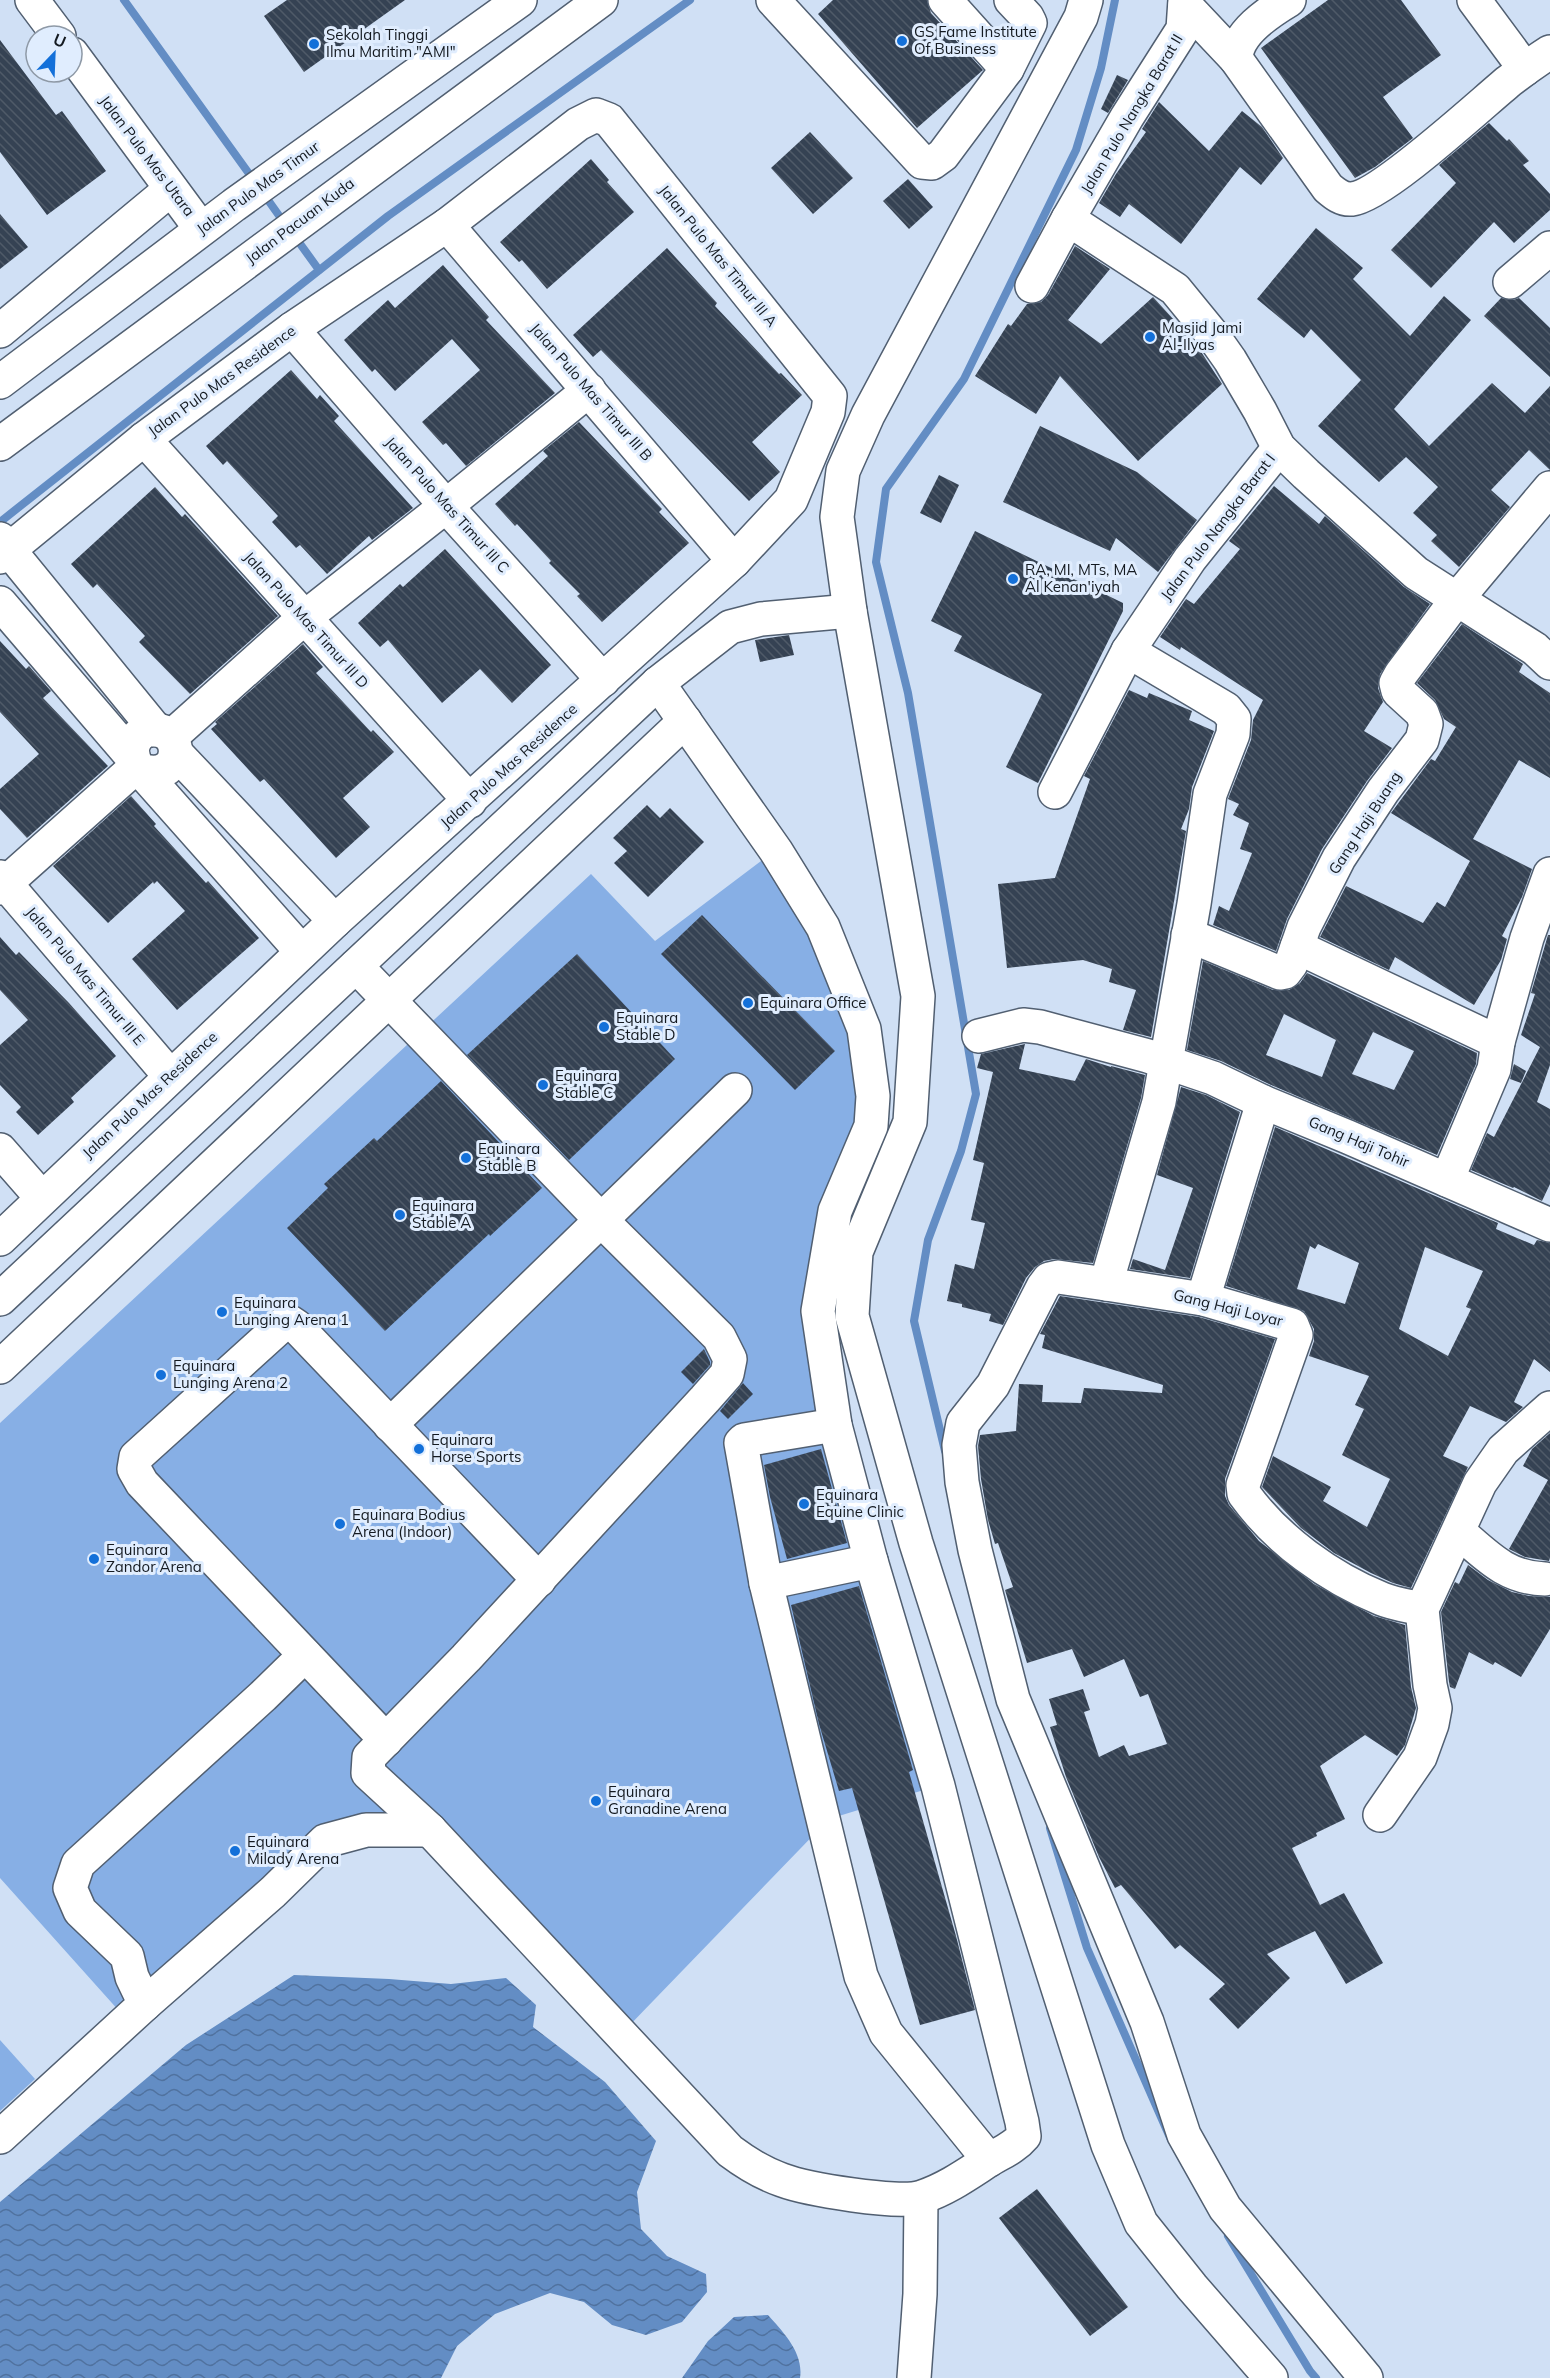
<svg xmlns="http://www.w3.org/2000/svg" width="1550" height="2378" font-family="Mulish,sans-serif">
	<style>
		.pitch { fill: #87afe5 }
		.water { fill: url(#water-waves) }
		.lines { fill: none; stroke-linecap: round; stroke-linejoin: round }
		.stream { stroke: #638dc4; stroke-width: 8 }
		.building { fill: url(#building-back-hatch); fill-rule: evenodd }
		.minor-casing { stroke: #515f71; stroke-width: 36 }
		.minor { stroke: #fff; stroke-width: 33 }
		.poi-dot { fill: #1370d9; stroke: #e0edfe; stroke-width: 2 }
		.labels { text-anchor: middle; stroke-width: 6; stroke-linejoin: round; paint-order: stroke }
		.poi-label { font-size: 15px; fill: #141a21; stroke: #e0edfe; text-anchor: start }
		.street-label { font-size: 15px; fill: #141a21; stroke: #e0edfe }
	</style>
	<defs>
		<pattern id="water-waves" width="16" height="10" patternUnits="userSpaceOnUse" patternTransform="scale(1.5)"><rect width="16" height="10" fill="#638dc4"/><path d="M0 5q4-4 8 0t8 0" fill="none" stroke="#50729f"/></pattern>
		<pattern id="building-back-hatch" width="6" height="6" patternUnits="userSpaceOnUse" patternTransform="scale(1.5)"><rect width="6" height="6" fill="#354253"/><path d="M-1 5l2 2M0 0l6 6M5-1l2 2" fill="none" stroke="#4f5a68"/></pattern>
	</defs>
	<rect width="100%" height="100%" fill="#d0e0f5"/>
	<g class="pitch">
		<path d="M773,852L860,1025L870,1092L815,1307L927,1789L829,1819L625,2030L437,1820L372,1819L137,2031L0,1878V1423L591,874L655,941Z"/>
		<path d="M0,2040L35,2079L0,2111Z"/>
	</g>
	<g class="water">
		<path d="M294,1975L389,1979L451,1984L506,1978L536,2005L533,2027L605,2082L656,2141L637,2192L641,2229L667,2256L706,2274L707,2292L682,2322L646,2335L612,2325L584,2302L550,2293L495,2314L457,2346L441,2378H0V2202L186,2045Z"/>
		<path d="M768,2315C783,2332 804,2353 800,2378H682L708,2341L734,2317Z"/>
	</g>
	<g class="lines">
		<g class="stream">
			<path d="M124,0L255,182"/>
			<path d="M263,193L285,224"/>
			<path d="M293,234L319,270"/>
			<path d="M0,522L388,216L690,0"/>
			<path d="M945,1451L914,1321L928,1240L961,1151L976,1094L908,693L876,562L886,489L964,379L1076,150L1101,68L1115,0"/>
			<path d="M1050,1828L1087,1948L1171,2140"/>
			<path d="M1228,2236L1310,2371L1316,2378"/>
		</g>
	</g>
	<g class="building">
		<path d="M287,0H405L304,72L264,16Z"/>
		<path d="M833,0H927L931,13L983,70L917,128L818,14Z"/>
		<path d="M1328,0H1401L1441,55L1383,97L1413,138L1375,167L1355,178L1261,48Z"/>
		<path d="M0,40L56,115L62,111L106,171L47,215L0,152Z"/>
		<path d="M1117,75L1128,80L1108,113L1101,109Z"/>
		<path d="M1159,102L1209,151L1242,111L1262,127L1283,158L1261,185L1240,167L1181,244L1129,204L1120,217L1099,203L1116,174L1146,132L1142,129Z"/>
		<path d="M1489,123L1507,141L1509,139L1529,161L1523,165L1550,194V210L1514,243L1494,222L1431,288L1391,250L1456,183L1439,165Z"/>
		<path d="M810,132L853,178L813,214L771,168Z"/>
		<path d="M591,159L609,180L607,182L634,212L547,289L522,260L519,262L500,242Z"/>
		<path d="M908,179L933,207L909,229L883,201Z"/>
		<path d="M0,214L28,247L0,269Z"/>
		<path d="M1316,228L1363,268L1353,279L1410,336L1444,296L1471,320L1394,409L1429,446L1492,383L1525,413L1550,386V470L1529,450L1491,490L1510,507L1459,567L1431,541L1437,535L1413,513L1438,487L1406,457L1379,482L1318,426L1361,380L1311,329L1304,338L1257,299Z"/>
		<path d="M1075,246L1110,269L1068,320L1101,344L1153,297L1196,344L1222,384L1138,461L1060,376L1036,414L975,376L1008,324L1011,326L1027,304L1041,302L1048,295Z"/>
		<path d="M667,248L717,303L715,306L779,374L781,373L802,395L752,442L780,472L749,501L601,350L593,357L573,335Z"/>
		<path d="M443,265L489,317L486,320L555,393L466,466L446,443L443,445L422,422L480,370L452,339L395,391L375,369L372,372L344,340L388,300L395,308Z"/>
		<path d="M1501,298L1513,300L1519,298L1550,328V377L1484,316Z"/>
		<path d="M291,370L317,399L320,395L339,416L334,421L413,508L372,540L369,536L327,574L300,545L296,548L272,522L278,516L227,461L223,465L206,446Z"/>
		<path d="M579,422L662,509L659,512L689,543L602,622L577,596L580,594L549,563L551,561L517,524L515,526L495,504L548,456L543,451Z"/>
		<path d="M1040,426L1137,472L1197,520L1158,572L1116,538L1110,551L1003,502Z"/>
		<path d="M939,475L959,485L941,523L920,513Z"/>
		<path d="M1274,486L1319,524L1325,516L1404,587L1430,604L1380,674L1378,688L1383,702L1364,731L1392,748L1367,781L1322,849L1287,919L1276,951L1213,925L1219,906L1229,911L1252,853L1240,849L1249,823L1233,815L1239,804L1228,799L1251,740L1253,720L1263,700L1181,647L1180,650L1160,637L1186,599L1194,604L1240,549L1229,541Z"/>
		<path d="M155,487L182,517L185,514L278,616L190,694L139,642L145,636L97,584L93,588L71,564Z"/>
		<path d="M975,531L1123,603V611L1038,783L1006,767L1042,694L954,651L962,636L931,621Z"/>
		<path d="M445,549L551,665L512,703L480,669L442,703L388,640L380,647L358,623L400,584L403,587Z"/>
		<path d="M1462,624L1523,664L1519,672L1550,693V778L1519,760L1473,839L1532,869L1522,897L1502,936L1507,939L1501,960L1474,1005L1395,957L1389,970L1320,937L1346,886L1423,923L1437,902L1445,907L1470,861L1391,813L1431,759L1435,761L1456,727L1444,719L1435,700L1417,683Z"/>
		<path d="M789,635L794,655L760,662L755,640Z"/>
		<path d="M0,641L26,669L29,666L51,691L43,698L108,766L27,838L0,809V789L39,754L0,712Z"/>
		<path d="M303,644L323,667L316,673L371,732L373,730L394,752L343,798L370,827L336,858L264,779L260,782L211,729L217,724L215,722Z"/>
		<path d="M1129,690L1147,698L1149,693L1192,711L1189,720L1214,731L1192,787L1189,809L1181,829L1186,831L1151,1037L1123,1030L1136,990L1109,982L1112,969L1083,960L1007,968L998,884L1055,878L1090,779L1084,776Z"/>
		<path d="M131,796L156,824L154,826L206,883L208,881L259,938L177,1010L132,959L185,911L157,881L154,884L153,882L108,923L53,866Z"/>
		<path d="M647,805L660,818L670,808L704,842L648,897L614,863L627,851L613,838Z"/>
		<path d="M702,915L835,1051L795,1090L661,954Z"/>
		<path d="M1548,935H1550V1065L1537,1102L1550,1109V1184L1542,1201L1514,1187L1513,1188L1471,1170L1487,1133L1494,1137L1540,1047L1521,1035L1535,994L1531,993Z"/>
		<path d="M0,937L16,955L19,952L69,1003L116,1056L71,1098L74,1102L38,1135L16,1112L21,1107L0,1085V1045L28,1020L0,990Z"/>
		<path d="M577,954L675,1059L569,1160L467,1055Z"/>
		<path d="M1203,961L1273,990H1289L1300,983L1307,973L1477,1053L1476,1064L1437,1155L1271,1085L1221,1061L1187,1050ZM1284,1014L1336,1040L1322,1077L1266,1055ZM1373,1032L1414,1051L1394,1090L1352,1074Z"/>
		<path d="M1025,1044L1019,1069L1075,1081L1086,1059L1111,1067V1066L1145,1075L1141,1098L1093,1263L1054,1259L1044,1261L1035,1267L1026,1278L1003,1325L989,1321L991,1314L962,1307V1304L947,1301L955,1264L974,1269L985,1223L971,1220L984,1163L973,1160L993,1072L977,1068L981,1054Z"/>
		<path d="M1514,1064L1526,1071L1521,1083L1510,1079Z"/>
		<path d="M441,1081L542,1188L490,1236L489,1234L385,1331L287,1228L328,1188L324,1184L374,1138L377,1141Z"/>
		<path d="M1181,1087L1206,1095L1240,1112L1190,1278L1130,1269L1133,1259L1165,1270L1193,1188L1157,1175Z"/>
		<path d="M1275,1127L1498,1223L1496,1229L1534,1245L1537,1240L1550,1243V1372L1534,1359L1514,1402L1523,1407L1506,1422L1470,1406L1443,1456L1468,1467L1411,1588L1393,1583L1371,1573L1334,1553L1301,1528L1262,1487L1273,1456L1331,1487L1323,1501L1367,1527L1390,1479L1342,1455L1364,1409L1355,1405L1369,1376L1309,1356L1314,1341V1329L1304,1311L1226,1286ZM1318,1244L1359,1263L1345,1304L1297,1289L1310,1246L1315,1249ZM1425,1247L1483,1271L1466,1307L1471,1309L1448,1356L1399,1329Z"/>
		<path d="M1060,1296L1199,1317L1275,1339L1225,1479V1496L1229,1505L1259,1541L1314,1584L1374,1616L1405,1625L1411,1687L1416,1708L1405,1745L1397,1756L1365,1735L1320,1766L1345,1819L1316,1833L1317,1836L1292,1848L1320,1905L1344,1893L1383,1963L1346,1984L1315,1931L1267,1954L1290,1978L1238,2029L1209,1999L1225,1984L1180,1945L1175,1949L1121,1885L1115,1888L1099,1857L1066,1777L1050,1727L1057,1725L1049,1699L1083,1689L1090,1710L1084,1712L1099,1757L1124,1745L1129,1756L1167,1744L1148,1694L1140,1697L1124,1659L1084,1677L1072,1649L1027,1663L1005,1590L1013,1587L998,1543L995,1544L988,1520L981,1479L978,1446L980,1435L1016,1431L1019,1384L1043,1385L1042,1402L1081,1403L1084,1388L1162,1393L1163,1385L1042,1348L1045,1335L1040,1334Z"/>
		<path d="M704,1349L710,1362V1365L693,1384L681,1372Z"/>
		<path d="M743,1383L753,1394L728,1419L720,1411Z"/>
		<path d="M1550,1433V1558L1549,1561L1525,1557L1509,1549L1548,1480L1523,1466L1532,1449Z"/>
		<path d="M821,1449L847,1543L787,1559L770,1497L764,1465Z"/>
		<path d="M1468,1565L1488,1580L1512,1592L1529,1596L1550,1597V1629L1521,1677L1495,1662L1493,1665L1469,1652L1455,1689L1450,1687L1449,1682L1441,1612L1455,1582L1459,1584Z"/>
		<path d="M859,1586L913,1770L909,1772L956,1936L975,2010L920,2025L852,1788L839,1791L819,1724L791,1605Z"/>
		<path d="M1037,2189L1128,2307L1090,2336L999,2218Z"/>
	</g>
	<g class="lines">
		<defs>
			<g id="minor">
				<path d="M32,0L59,36"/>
				<path d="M773,0L922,162L932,163L943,155L1007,69L1030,23L1027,17L1011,0"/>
				<path d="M945,0L1007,69"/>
				<path d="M1086,0L1081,17L868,415L843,471L837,517L850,611L918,996L910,1122L856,1252L852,1316L916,1543L1108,2145L1141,2223L1192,2287L1271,2378"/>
				<path d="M1185,0L1183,29L1127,117L1068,219L1175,289L1211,333L1230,360L1260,411L1279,448L1306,474L1416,573L1535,649L1550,663"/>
				<path d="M1289,0C1269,12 1236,34 1236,59L1328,188C1335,194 1342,200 1352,199C1382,196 1481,104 1509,81C1522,71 1536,61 1550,52"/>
				<path d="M1474,0L1525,69"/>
				<path d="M1185,5L1236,59"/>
				<path d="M72,54L201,229"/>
				<path d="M447,225L734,561"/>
				<path d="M1510,282L1550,248"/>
				<path d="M1032,286L1068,219"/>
				<path d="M292,329L446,506L603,680"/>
				<path d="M0,331L171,189"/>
				<path d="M0,382L234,205L520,0"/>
				<path d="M144,439L470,801"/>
				<path d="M0,444L601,0"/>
				<path d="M0,539L155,729"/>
				<path d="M0,557L144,439L292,329L447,225L578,124L596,115L609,120L830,396L828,412L791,500L734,561L335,921L0,1239"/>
				<path d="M0,603L133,758"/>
				<path d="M1128,651L1226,709L1234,719L1233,734L1210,794L1194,904L1159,1102L1106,1284L1203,1299L1292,1325L1296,1335L1243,1485L1244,1494C1277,1540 1330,1578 1382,1599C1394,1604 1409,1606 1422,1609"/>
				<path d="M171,737L304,618L446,506L589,390"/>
				<path d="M176,753L335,921"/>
				<path d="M144,771C184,781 185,727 151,730C145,730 139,734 136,739C130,748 132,757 137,766L302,952"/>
				<path d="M1055,792L1128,651L1190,559L1279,448"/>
				<path d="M0,877L170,1076"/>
				<path d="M0,888L137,766"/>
				<path d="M1188,935L1280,973L1285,972L1291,964L1304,927L1339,858L1383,791L1422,740L1426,724L1422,713L1398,691L1396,683L1401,674L1457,599L1550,488"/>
				<path d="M1297,947L1498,1042L1527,938L1550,874"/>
				<path d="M356,966L602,1221L719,1337L730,1359L727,1374L705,1399L466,1658L369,1757L368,1773L430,1830L730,2151C746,2163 762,2173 782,2180C806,2189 899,2205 922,2197C946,2189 966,2175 986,2162C1000,2153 1014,2148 1024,2136L1022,2122L938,1786L871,1561L835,1425L818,1311L835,1211L871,1126L873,1096L864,1029L823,927L776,851L658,683"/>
				<path d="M979,1036L1023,1025L1040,1027L1148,1056L1213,1078L1263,1102L1348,1137L1550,1225"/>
				<path d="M0,1150L42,1198"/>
				<path d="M1447,1180L1494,1069L1498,1042"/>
				<path d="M1106,1284L1058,1277L1049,1279L1043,1287L993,1385L963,1423L959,1445L962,1482L975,1550L1013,1699L1147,2022L1184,2135L1225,2208L1366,2378"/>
				<path d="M0,1299L658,683L730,627L761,619L850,611"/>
				<path d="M1203,1299L1263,1102"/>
				<path d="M0,1367L685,721"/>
				<path d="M390,1425L735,1090"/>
				<path d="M835,1425L744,1440L741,1443L766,1583L861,1976L886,2033L989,2160"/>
				<path d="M1459,1532C1487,1556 1506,1578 1545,1579"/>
				<path d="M766,1583L871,1561"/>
				<path d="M386,1740L142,1483L134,1469L136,1457L283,1324L290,1322L296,1326L539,1580"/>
				<path d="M1380,1815L1420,1757L1432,1724L1435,1708L1430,1685L1422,1609L1480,1483L1503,1450L1550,1408"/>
				<path d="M145,2004L273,1892L325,1841L366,1830H430"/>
				<path d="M0,2137L145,2004L132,1977L127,1956L80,1911L70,1888L78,1864L263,1696L305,1655"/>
				<path d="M914,2378L920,2294L921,2198"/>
			</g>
		</defs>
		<use href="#minor" class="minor-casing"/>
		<use href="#minor" class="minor"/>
	</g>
	<g class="poi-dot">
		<circle cx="902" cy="41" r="6"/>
		<circle cx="314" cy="44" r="6"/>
		<circle cx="1150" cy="337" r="6"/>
		<circle cx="1013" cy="579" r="6"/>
		<circle cx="748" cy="1003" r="6"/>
		<circle cx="604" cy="1027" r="6"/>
		<circle cx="543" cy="1085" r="6"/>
		<circle cx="466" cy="1158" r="6"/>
		<circle cx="400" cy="1215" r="6"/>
		<circle cx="222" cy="1312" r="6"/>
		<circle cx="161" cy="1375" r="6"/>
		<circle cx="419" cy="1449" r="6"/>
		<circle cx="804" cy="1504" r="6"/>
		<circle cx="340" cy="1524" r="6"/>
		<circle cx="94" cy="1559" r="6"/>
		<circle cx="596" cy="1801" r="6"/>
		<circle cx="235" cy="1851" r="6"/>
	</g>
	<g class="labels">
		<g class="poi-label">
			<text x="914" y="37">GS Fame Institute<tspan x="914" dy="17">Of Business</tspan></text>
			<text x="326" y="40">Sekolah Tinggi<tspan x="326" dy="17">Ilmu Maritim "AMI"</tspan></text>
			<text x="1162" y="333">Masjid Jami<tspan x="1162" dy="17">Al-Ilyas</tspan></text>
			<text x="1025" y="575">RA, MI, MTs, MA<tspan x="1025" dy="17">Al Kenan'iyah</tspan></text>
			<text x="760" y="1008">Equinara Office</text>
			<text x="616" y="1023">Equinara<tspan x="616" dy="17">Stable D</tspan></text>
			<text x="555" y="1081">Equinara<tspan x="555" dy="17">Stable C</tspan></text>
			<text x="478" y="1154">Equinara<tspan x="478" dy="17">Stable B</tspan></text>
			<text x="412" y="1211">Equinara<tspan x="412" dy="17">Stable A</tspan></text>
			<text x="234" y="1308">Equinara<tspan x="234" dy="17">Lunging Arena 1</tspan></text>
			<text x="173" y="1371">Equinara<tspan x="173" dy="17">Lunging Arena 2</tspan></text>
			<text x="431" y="1445">Equinara<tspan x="431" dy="17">Horse Sports</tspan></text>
			<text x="816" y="1500">Equinara<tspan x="816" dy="17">Equine Clinic</tspan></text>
			<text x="352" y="1520">Equinara Bodius<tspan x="352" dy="17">Arena (Indoor)</tspan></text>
			<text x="106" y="1555">Equinara<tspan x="106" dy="17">Zandor Arena</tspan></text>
			<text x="608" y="1797">Equinara<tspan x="608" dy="17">Granadine Arena</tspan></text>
			<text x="247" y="1847">Equinara<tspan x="247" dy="17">Milady Arena</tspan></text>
		</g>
		<g class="street-label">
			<text transform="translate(1132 114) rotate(-59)" y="5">Jalan Pulo Nangka Barat II</text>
			<text transform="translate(147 156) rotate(53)" y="5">Jalan Pulo Mas Utara</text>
			<text transform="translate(258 188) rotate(-36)" y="5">Jalan Pulo Mas Timur</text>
			<text transform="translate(300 221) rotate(-37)" y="5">Jalan Pacuan Kuda</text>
			<text transform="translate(718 256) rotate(51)" y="5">Jalan Pulo Mas Timur III A</text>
			<text transform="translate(222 381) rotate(-36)" y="5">Jalan Pulo Mas Residence</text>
			<text transform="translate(591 392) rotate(49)" y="5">Jalan Pulo Mas Timur III B</text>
			<text transform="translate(447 505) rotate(48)" y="5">Jalan Pulo Mas Timur III C</text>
			<text transform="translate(1218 527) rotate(-53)" y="5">Jalan Pulo Nangka Barat I</text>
			<text transform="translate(306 620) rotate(48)" y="5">Jalan Pulo Mas Timur III D</text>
			<text transform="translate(509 766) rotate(-42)" y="5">Jalan Pulo Mas Residence</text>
			<text transform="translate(1365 823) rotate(-57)" y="5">Gang Haji Buang</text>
			<text transform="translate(85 976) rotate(50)" y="5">Jalan Pulo Mas Timur III E</text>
			<text transform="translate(150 1095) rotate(-43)" y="5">Jalan Pulo Mas Residence</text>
			<text transform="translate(1359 1142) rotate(23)" y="5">Gang Haji Tohir</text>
			<text transform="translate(1228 1308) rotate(14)" y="5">Gang Haji Loyar</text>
		</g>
	</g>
	<g transform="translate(54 54) rotate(23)"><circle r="28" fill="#e0edfe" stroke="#8e99a6" stroke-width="1.5"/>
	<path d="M0-4.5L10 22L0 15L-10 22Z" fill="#1370d9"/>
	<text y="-9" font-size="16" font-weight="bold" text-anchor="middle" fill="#141a21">U</text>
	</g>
</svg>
